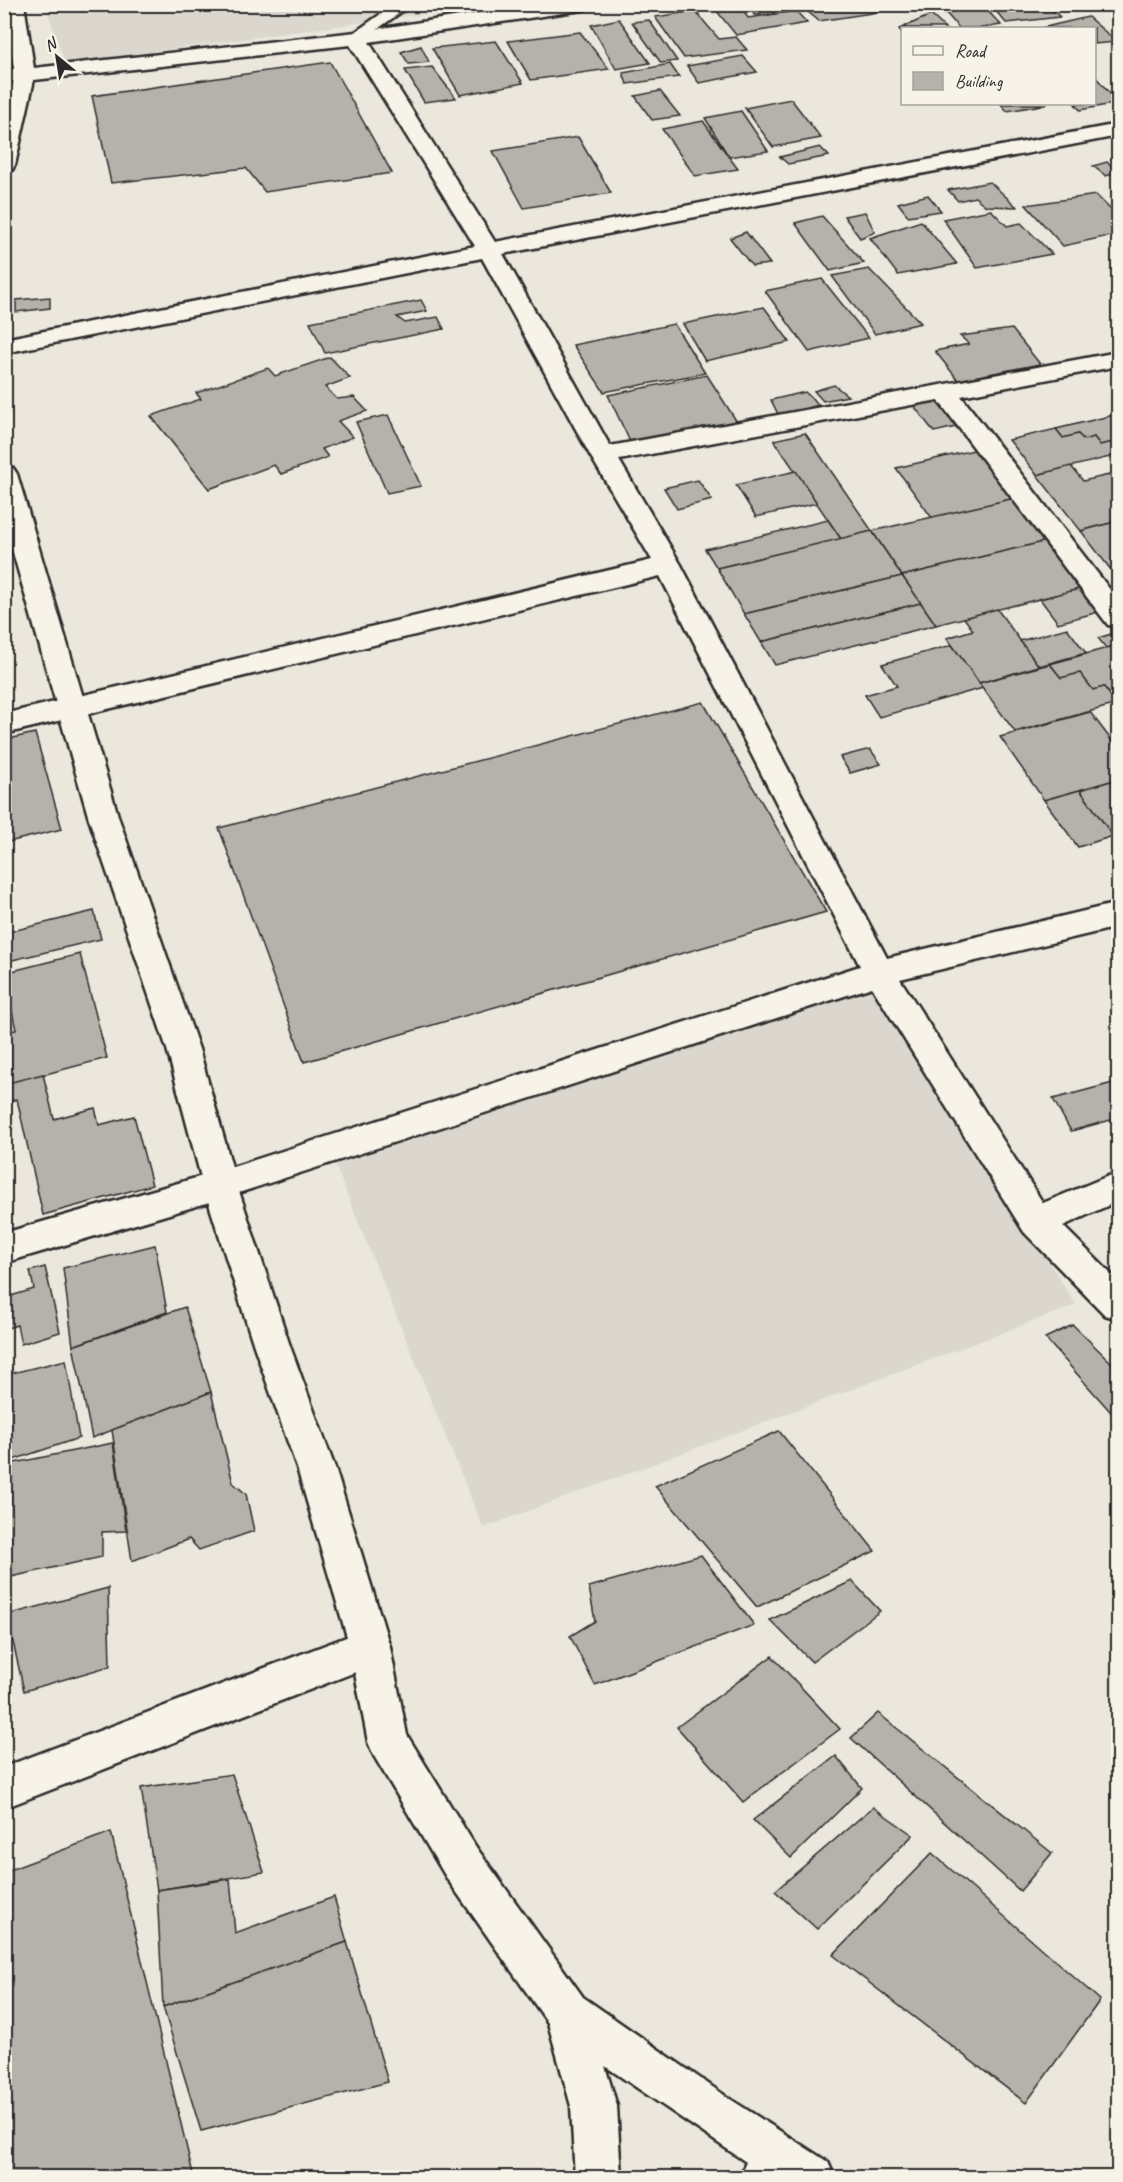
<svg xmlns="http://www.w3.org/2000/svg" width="1123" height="2182" font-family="Caveat,sans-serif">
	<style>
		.built { fill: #dbd7ce }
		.building { fill: #b5b2ab; stroke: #2b2b2b; stroke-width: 1.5 }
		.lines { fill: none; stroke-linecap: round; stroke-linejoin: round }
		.service-casing { stroke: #2b2b2b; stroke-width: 5 }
		.minor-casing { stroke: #2b2b2b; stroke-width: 5 }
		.tertiary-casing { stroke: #2b2b2b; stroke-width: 5 }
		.service { fill: #f7f3e8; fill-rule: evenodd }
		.minor { fill: #f7f3e8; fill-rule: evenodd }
		.tertiary { fill: #f7f3e8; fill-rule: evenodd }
	</style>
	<rect width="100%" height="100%" fill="#ebe7dd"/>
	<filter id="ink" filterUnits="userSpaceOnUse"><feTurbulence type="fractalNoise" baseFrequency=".0167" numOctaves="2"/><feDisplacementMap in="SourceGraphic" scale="12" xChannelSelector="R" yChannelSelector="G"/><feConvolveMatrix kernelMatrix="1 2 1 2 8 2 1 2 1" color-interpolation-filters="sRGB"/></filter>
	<g filter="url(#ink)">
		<g class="built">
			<path d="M45,4L487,5L65,64Z"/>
			<path d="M872,984L1076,1305L483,1528L333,1160Z"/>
		</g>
		<g class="building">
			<path d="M740,4L748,18L796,11L807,23L736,35L716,10Z"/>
			<path d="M759,4H769L775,14L754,15L751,6Z"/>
			<path d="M780,4H874L879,12L819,21L802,7L784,9Z"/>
			<path d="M990,4H1016L1019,8L1047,5L1060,17L1006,23Z"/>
			<path d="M983,6L1001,25L983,28H959L946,13Z"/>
			<path d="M695,11L719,39L736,37L747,50L684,58L655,17Z"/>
			<path d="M931,15L945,28H902V33L899,29Z"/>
			<path d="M1088,17L1117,42L1094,44V28H1041Z"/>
			<path d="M619,19L650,63L616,69L591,25Z"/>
			<path d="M649,20L677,61L661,63L632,22Z"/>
			<path d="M580,32L609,69L531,80L508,41Z"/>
			<path d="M496,41L523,83L460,95L432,48Z"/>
			<path d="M421,46L429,62L409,64L401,52Z"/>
			<path d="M743,56L757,72L699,83L687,66Z"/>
			<path d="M330,62L392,173L265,192L246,168L111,183L92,96Z"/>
			<path d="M670,64L679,77L627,84L623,73Z"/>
			<path d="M432,67L456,98L424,102L405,70Z"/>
			<path d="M1094,75L1118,103L1080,110L1075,104H1094Z"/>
			<path d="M660,91L680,116L652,120L635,96Z"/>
			<path d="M791,99L821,138L773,147L745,108Z"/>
			<path d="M1001,104H1048L1007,111Z"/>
			<path d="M741,111L768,151L729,157L705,118Z"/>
			<path d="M703,121L729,157L738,169L695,176L662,129Z"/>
			<path d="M578,137L611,193L524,208L493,151Z"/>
			<path d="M820,147L829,156L788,164L780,157Z"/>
			<path d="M1107,162L1118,171V172L1106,176L1093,166Z"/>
			<path d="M990,182L1017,207L986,206L975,197L958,201L948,190Z"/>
			<path d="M928,195L941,211L908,216L898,203Z"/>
			<path d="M1096,195L1118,217V234L1063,246L1026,205Z"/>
			<path d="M991,210L1007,226L1021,223L1052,254L977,268L943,219Z"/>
			<path d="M865,212L875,232L860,238L844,216Z"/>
			<path d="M822,216L864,263L830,271L795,223Z"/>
			<path d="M921,221L957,264L898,275L870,238Z"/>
			<path d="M746,232L770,264L752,266L730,238Z"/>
			<path d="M869,269L921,323L875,334L832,276Z"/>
			<path d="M822,279L869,338L809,352L765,291Z"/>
			<path d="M50,297V308L16,312V300Z"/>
			<path d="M421,300L427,311L397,317L405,323L438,317L444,329L325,353L310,322Z"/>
			<path d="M764,307L790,342L705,361L683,324Z"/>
			<path d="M674,324L705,373L604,392L573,345Z"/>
			<path d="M1012,329L1040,364L958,380L935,351L969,344L960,336Z"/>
			<path d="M330,357L350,378L325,387L337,399L354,397L367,411L338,421L353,437L322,449L328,457L281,474L274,465L209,489L151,416L201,399L196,393L268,368L275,376Z"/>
			<path d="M707,375L737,422L632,446L608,395Z"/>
			<path d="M834,385L848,396L823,401L814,391Z"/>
			<path d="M805,392L819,405L779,416L771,400Z"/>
			<path d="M936,401L956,427L934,432L914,406Z"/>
			<path d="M1118,414V441L1100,445L1094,437L1084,440L1078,434L1063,438L1056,429Z"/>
			<path d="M388,415L421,486L387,493L356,422Z"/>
			<path d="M1056,429L1063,438L1078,434L1084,440L1094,437L1100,445L1118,441V455L1037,475L1009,440Z"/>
			<path d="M805,433L872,531L841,539L774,440Z"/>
			<path d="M978,449L1015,498L932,518L896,468Z"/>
			<path d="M1071,466L1083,481L1118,473V521L1081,531L1037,475Z"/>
			<path d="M796,471L817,503L756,517L736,485Z"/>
			<path d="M698,480L712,500L677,509L664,488Z"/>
			<path d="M1015,498L1047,541L902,576L872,531Z"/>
			<path d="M828,520L841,539L717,568L705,549Z"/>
			<path d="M1118,521V579L1081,531Z"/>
			<path d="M872,531L902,576L744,614L717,568Z"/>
			<path d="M1047,541L1083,588L936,625L902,576Z"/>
			<path d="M902,576L921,603L761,642L744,614Z"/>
			<path d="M1083,588L1102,611L1058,623L1040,599Z"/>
			<path d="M921,603L936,625L775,665L761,642Z"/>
			<path d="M997,609L1039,666L979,683L947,638L973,630L964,618Z"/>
			<path d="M1067,628L1086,653L1039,666L1020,641Z"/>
			<path d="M1118,632V645L1106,648L1098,638Z"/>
			<path d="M952,645L983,688L879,717L865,695L897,686L882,664Z"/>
			<path d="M1118,645L1117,704L1104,687L1093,690L1080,673L1061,678L1050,664Z"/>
			<path d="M1050,664L1061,678L1080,673L1093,690L1104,687L1117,704L1015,732L979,683Z"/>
			<path d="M703,702L826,912L304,1062L219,828Z"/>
			<path d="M1090,712L1118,749V779L1044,800L1000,737Z"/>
			<path d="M35,733L62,829L4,843V740Z"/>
			<path d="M870,749L881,764L850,773L840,757Z"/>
			<path d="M1118,779V835L1113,836L1080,790Z"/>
			<path d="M1080,790L1113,836L1078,847L1044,800Z"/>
			<path d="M94,911L101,939L4,962V933Z"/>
			<path d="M80,954L107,1058L4,1085V1032L16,1030L4,973Z"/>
			<path d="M43,1074L54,1119L95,1108L99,1125L134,1116L152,1185L43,1215L17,1099L4,1103V1084Z"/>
			<path d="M1113,1083L1118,1093V1118L1071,1131L1053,1099Z"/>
			<path d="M155,1245L167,1312L73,1346L63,1268Z"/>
			<path d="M45,1267L60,1332L21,1344L17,1325L4,1329V1298L34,1289L30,1271Z"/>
			<path d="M185,1307L211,1392L92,1438L73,1346Z"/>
			<path d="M1073,1325L1118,1369V1420L1045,1338Z"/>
			<path d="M66,1360L79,1438L4,1463V1375Z"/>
			<path d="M211,1392L233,1483L246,1494L254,1531L199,1550L189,1539L132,1561L112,1430Z"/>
			<path d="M779,1431L875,1551L757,1607L655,1486Z"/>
			<path d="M113,1443L126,1531L102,1532V1557L6,1578L4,1570V1465Z"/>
			<path d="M701,1555L754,1625L595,1685L570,1636L595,1621L589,1587Z"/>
			<path d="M852,1581L880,1611L812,1662L770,1620Z"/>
			<path d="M108,1588L110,1666L24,1691L7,1615Z"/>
			<path d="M772,1656L840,1729L743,1802L677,1727Z"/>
			<path d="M878,1713L1052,1853L1020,1891L851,1738Z"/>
			<path d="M836,1756L862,1788L791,1858L753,1820Z"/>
			<path d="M232,1774L264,1872L157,1890L141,1788Z"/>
			<path d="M873,1807L913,1835L817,1929L775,1891Z"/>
			<path d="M111,1832L194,2178H8L4,2159V1872Z"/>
			<path d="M932,1853L1100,2000L1026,2103L833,1955Z"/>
			<path d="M230,1879L235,1933L334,1897L347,1942L163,2007L157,1890Z"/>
			<path d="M347,1942L388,2082L201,2131L163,2007Z"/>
		</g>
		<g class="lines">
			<defs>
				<path id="service" d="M395,4H412L361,41H351L349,38L351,35Z"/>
				<g id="minor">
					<path d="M538,4H592L589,8L582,10L369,42L495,242L1118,124V136L503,254L610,446L1118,352V366L961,396L1118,600V627L1108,625L938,400L619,460L681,565L887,958L1118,903V927L900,979L1043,1203L1118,1172V1201L1063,1226L1118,1281V1319L1105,1315L1024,1232L872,987L220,1199L4,1263V1233L220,1171L860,966L660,576L4,734V714L652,560L590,455L482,258L4,353V339L475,246L350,45L25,81H4V69H25L356,32Z"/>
					<path d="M370,1628L384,1633L390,1647L384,1661L4,1808V1767Z"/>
				</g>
				<g id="tertiary">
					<path d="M4,4H24L35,75L15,165L12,170L4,171V117L15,75Z"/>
					<path d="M4,466L13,468L17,474L119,819L199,1049L237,1185L290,1346L335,1468L390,1647L407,1735L476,1847L583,1997L727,2097L828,2162L835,2178H739L746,2162L605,2066L617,2106L621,2178H575L571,2106L548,2023L446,1877L374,1756L368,1742L350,1647L297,1468L254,1346L203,1185L167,1049L89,819L4,521Z"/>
				</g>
			</defs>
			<use href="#service" class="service-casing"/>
			<use href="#minor" class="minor-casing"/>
			<use href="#tertiary" class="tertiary-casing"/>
			<use href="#service" class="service"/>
			<use href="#minor" class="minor"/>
			<use href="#tertiary" class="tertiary"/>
		</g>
	</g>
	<rect width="1123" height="2182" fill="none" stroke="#f7f3e8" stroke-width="24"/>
	<rect x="12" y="12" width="1099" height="2158" fill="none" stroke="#2b2b2b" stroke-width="2" filter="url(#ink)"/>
	<rect x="901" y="27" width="195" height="78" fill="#f7f3e8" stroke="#a5a39c" stroke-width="1.5"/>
	<rect x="913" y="46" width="30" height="9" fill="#f7f3e8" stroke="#a5a39c" stroke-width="1.5"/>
	<text x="955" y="57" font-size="18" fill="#2b2b2b">Road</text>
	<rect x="913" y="72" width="30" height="18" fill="#b5b2ab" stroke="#a5a39c" stroke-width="1.5"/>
	<text x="955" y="87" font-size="18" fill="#2b2b2b">Building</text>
	<g transform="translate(57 57) rotate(330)" stroke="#f7f3e8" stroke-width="4.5" paint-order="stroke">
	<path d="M0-4.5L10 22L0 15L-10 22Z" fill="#2b2b2b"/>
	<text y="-9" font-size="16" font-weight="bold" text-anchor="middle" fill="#2b2b2b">N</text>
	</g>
</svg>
